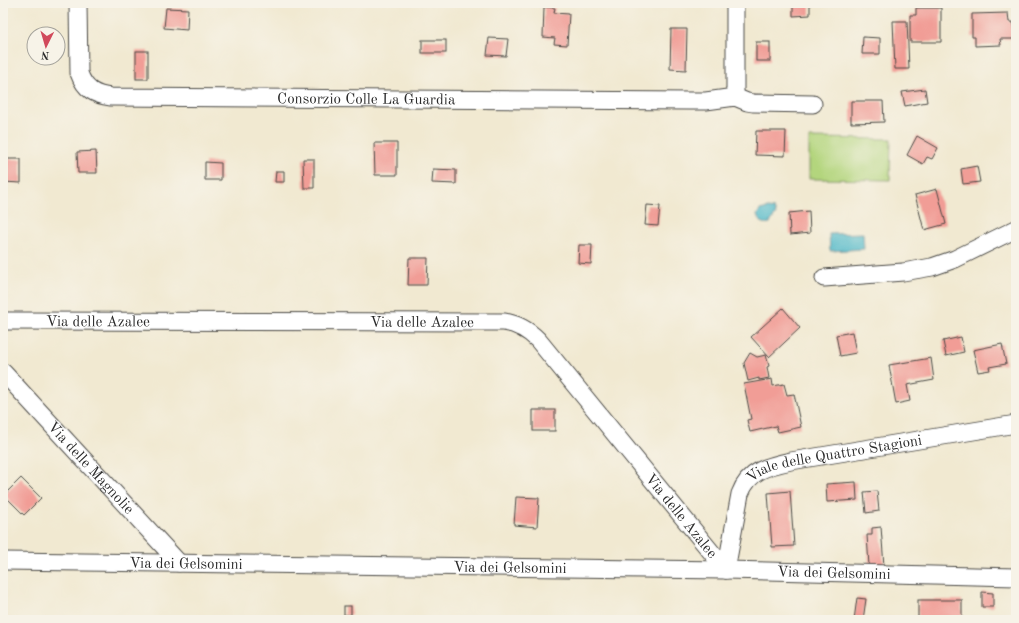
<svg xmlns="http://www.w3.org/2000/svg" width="1019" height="623" font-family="'Old Standard TT',serif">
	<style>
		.green { fill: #b3d57d; stroke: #6f8054 }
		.water { fill: #4cb7c8; stroke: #3c717a }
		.building { fill: #f19d96 }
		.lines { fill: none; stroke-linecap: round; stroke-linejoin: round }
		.minor-casing { stroke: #494844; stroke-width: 19 }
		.minor { stroke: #fff; stroke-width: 17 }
		.labels { text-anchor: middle; stroke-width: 3; stroke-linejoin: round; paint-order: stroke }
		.street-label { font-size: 15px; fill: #2b2b2b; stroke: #f7f3e8 }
	</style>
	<rect width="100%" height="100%" fill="#f7f3e8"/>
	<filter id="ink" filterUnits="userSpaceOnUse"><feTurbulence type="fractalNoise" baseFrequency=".025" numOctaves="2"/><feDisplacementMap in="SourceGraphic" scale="8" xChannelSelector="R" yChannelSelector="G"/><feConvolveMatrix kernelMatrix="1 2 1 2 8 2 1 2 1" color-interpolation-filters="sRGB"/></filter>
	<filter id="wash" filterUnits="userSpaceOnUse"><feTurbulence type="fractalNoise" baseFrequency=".012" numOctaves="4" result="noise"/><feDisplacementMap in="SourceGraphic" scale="16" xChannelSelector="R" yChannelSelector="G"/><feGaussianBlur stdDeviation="0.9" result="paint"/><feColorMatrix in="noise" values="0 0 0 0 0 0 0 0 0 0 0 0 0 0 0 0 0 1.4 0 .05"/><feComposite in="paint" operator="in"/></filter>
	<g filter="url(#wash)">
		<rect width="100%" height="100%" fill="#f1e9d1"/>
		<path class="green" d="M809,138L891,139L890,180L809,179Z"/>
		<g class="water">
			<path d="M768,208L774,209L776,214L770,223C764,225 758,221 757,215L760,210Z"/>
			<path d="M863,233L864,249L830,251L829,234Z"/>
		</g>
		<g id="blocks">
			<g class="building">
				<path d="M810,3V15L793,16V4Z"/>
				<path d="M544,7L555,8L554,13L569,14L567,45L554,44L555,38L543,37Z"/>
				<path d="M166,8L188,9L187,30L164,28Z"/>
				<path d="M916,8H941V42H910V15H916Z"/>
				<path d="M1008,13L1009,22H1013L1014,39H1000L1001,45L975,46V37H972V14Z"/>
				<path d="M893,21H907L909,69H895Z"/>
				<path d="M671,29H687L686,70L670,69Z"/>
				<path d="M863,37L880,38V54H862Z"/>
				<path d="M489,38L508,39L506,56L487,55Z"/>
				<rect x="422" y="40" width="24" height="13"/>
				<rect x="756" y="42" width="14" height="19"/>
				<rect x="136" y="51" width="12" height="28"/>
				<path d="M925,89L927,102L905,106L902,92Z"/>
				<path d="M851,101H883L884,122L851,123Z"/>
				<path d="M756,131H786L785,156L755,155Z"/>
				<path d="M917,136L938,148L932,159L927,157L923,164L907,155Z"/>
				<path d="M374,143H397V175H375Z"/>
				<path d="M96,151L97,173H78L77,152Z"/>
				<path d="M3,159H21V183L3,182Z"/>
				<path d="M303,159H314V188H304Z"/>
				<path d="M205,162L221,163V180H205Z"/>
				<path d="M977,166L980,182L963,184L961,169Z"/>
				<path d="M433,169L456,170V184L432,183Z"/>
				<path d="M276,171H284V182H275Z"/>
				<path d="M937,189L946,224L924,230L915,195Z"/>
				<path d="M647,205L660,206L658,226L645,225Z"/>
				<path d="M809,211L810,233L790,235L789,213Z"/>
				<path d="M579,245H592L591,264L578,263Z"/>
				<path d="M409,258H428L427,285H408Z"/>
				<path d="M783,308L800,328L769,357L751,337Z"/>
				<path d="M852,332L856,353L840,356L836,335Z"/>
				<path d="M961,337L964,352L946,356L943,341Z"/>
				<path d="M1002,344L1006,364L989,367L990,370L978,372L973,350Z"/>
				<path d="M750,353L757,357L766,355L769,366L767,367L769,378L759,380V378L748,381L744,363Z"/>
				<path d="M931,358L934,380L907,385L910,401L896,404L889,365Z"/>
				<path d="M772,379L773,386L784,384L787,395L794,394L801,427L778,432L776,426L750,432L747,420L751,419L744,384Z"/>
				<rect x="533" y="410" width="22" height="21"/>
				<path d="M21,478L41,498L24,515L4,495Z"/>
				<path d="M856,482L857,500L827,502L826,484Z"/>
				<path d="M790,491L794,546L772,547L768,493Z"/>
				<path d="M877,491L879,511L866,513L864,492Z"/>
				<path d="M516,497L539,498L537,527L514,525Z"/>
				<path d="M881,527L884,566H869L867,535H872V528Z"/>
				<path d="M982,592L993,593V607H982Z"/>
				<path d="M857,598L866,599L863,620H854Z"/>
				<rect x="918" y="600" width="44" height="20"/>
				<rect x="344" y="606" width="7" height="9"/>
			</g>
		</g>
	</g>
	<g filter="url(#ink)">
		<use href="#blocks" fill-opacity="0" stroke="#494844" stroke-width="1"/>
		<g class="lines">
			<defs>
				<g id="minor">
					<path id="s1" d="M78,3L79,73C85,90 95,95 111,97L690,101H706L735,97L747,102L753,103L813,104"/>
					<path d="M735,97V3"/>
					<path d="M824,278L903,272L932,267L955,259L1016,229"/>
					<path id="s2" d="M3,321L504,322C518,324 528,330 538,340L726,570"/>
					<path id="s3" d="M3,372L179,563"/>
					<path id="s4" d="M3,561L726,570L1016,577"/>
					<path id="s5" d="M726,570L740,494C749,470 768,466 791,461L1016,424"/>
				</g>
			</defs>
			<use href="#minor" class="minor-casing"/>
			<use href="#minor" class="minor"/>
		</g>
	</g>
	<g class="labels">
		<g class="street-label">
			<text dy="5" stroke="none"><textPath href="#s1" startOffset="368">Consorzio Colle La Guardia</textPath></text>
			<text dy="5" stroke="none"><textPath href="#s2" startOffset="95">Via delle Azalee</textPath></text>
			<text dy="5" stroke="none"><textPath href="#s2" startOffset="419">Via delle Azalee</textPath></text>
			<text dy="5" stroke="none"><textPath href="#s5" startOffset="184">Viale delle Quattro Stagioni</textPath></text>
			<text dy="5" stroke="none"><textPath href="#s3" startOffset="130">Via delle Magnolie</textPath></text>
			<text dy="5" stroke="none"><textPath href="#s2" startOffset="767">Via delle Azalee</textPath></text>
			<text dy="5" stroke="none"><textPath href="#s4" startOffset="183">Via dei Gelsomini</textPath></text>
			<text dy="5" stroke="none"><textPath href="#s4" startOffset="507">Via dei Gelsomini</textPath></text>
			<text dy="5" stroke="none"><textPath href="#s4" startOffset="831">Via dei Gelsomini</textPath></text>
		</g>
	</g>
	<rect width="1019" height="623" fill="none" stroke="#f7f3e8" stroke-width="16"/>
	<g transform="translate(46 46) rotate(185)"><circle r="19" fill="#f7f3e8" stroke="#a5a39c"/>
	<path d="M0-3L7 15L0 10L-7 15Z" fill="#d1495b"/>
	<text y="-6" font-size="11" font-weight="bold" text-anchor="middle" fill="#2b2b2b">N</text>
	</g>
</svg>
